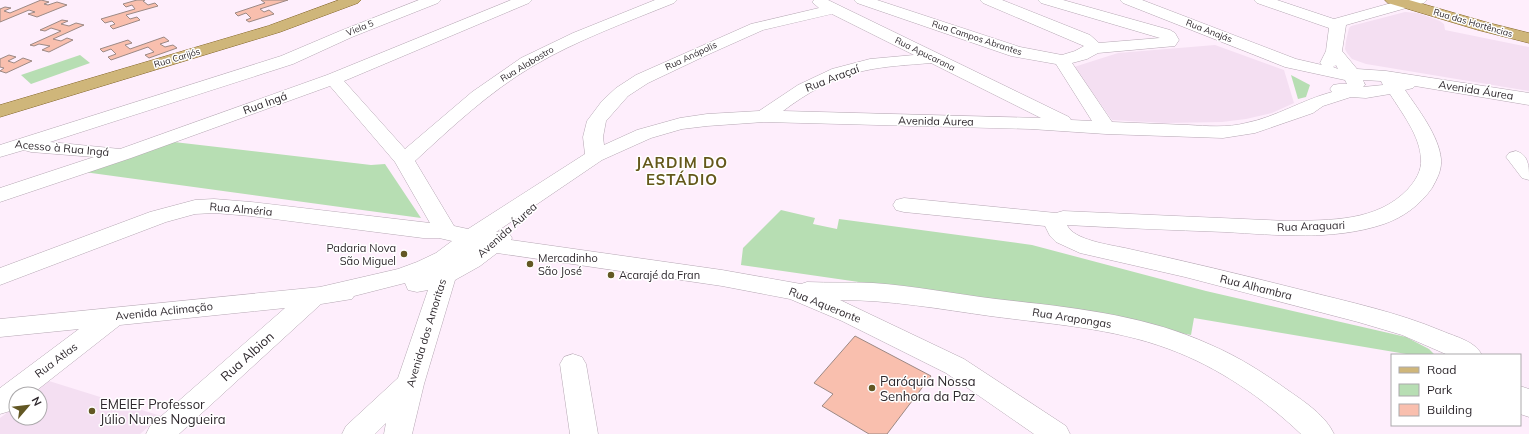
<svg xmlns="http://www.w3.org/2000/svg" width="1529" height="434" font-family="Mulish,sans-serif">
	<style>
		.built { fill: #f4dff2 }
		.green { fill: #b7deb3 }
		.building { fill: #f9bfae; stroke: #9c8984 }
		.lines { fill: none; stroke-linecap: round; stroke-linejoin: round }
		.minor-casing { stroke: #b5a7b3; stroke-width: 1 }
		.major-casing { stroke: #826426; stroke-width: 1 }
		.minor { fill: #fff; fill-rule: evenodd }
		.major { fill: #cfb67a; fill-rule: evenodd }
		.poi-dot { fill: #625723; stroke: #fff; stroke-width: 1.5 }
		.labels { text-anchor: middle; stroke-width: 3; stroke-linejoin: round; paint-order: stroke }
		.far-street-label { font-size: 9px; fill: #2e282d; stroke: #fff }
		.street-label { font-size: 11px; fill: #2e282d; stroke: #fff }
		.poi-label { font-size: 11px; fill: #2e282d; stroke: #fff; text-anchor: start }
		.near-street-label { font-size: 13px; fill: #2e282d; stroke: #fff }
		.near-poi-label { font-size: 13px; fill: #2e282d; stroke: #fff; text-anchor: start }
		.district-label { font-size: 15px; font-weight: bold; letter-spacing: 1px; fill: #64581b; stroke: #fff }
	</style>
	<rect width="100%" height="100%" fill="#feeefc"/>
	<g class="built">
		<path d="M1405,12L1418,13L1440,21L1444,24L1445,30L1529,47V91L1366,64L1352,59L1347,53L1345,49L1346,41L1349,28L1351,26Z"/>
		<path d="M1215,45L1284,70L1294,103L1272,113L1246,119L1222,122L1165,123L1112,120L1074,67L1118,53Z"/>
		<path d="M49,381L161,416L140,434H0V418L16,406V418H40V394H31Z"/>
	</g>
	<g class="green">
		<path d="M80,55L90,63L31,84L21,75Z"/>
		<path d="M1291,75L1310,85L1306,97L1298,99Z"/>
		<path d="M174,142L371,165L385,164L421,218L84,172Z"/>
		<path d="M781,210L815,218L813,224L837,229L839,219L1032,245L1206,291L1406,337L1429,349L1435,355H1412L1194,318L1191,335L1087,315L741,265L743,248Z"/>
	</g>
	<g class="building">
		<path d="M41,0L49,2L44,4L48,5L57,2L67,5L37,17L28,14L35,12L29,10L0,22V9L5,7L11,8L4,11L10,13Z"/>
		<path d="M137,0H145L143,1L148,5L155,3L158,6L126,15L130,19L137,17L140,20L113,29L110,26L115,24L112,21L105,23L101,19L135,9L132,5L126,7L123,4Z"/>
		<path d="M261,0H288L260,9L264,12L269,10L274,14L249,22L246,20L251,18L246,13L238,16L235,13L265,3Z"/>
		<path d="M62,20L68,21L61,24L69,26L76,23L84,25L53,39L61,41L67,38L73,40L49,52L42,50L50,46L39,44L34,46L30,45L61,31L51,28L45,31L40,30Z"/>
		<path d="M164,37L169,41L160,44L165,47L173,45L177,48L149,58L145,55L154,52L148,47L111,60L108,57L116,54L111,49L103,52L100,49L128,40L132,43L125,45L130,49Z"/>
		<path d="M9,55L16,57L8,61L14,63L23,58L32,61L6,73L0,71L4,68L0,67V59Z"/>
		<path d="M855,336L931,376L887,434H869L822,406L833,394L814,383Z"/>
	</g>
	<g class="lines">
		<defs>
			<g id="minor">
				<path d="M419,0H441L438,3L352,37L293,64L50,142L120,149L327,75L511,0H532L529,3L344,81L405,149L472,92L521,58L573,33L655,0H677L674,3C627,22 577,40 533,66C489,92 452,127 415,161L454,226L468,229L585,154L583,137L587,121L602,101L616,88L636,75L751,24L819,8L812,2L814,0H828L1069,117L1071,120L1092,121L1056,64L1011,56L857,3L854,0H877L1020,47L1062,55L1075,51L1084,46L983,3L980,0H1002L1090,35L1099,43L1160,38L1041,3L1038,0H1063L1170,30L1175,33L1179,40L1175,46L1098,53L1087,59L1072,63L1112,122C1137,123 1163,124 1188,125C1207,126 1227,128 1246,123C1276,117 1302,100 1332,92L1330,89L1333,85L1339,84H1347L1345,80L1285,67L1123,3L1120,0H1142L1296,59L1322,65L1320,63L1326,51L1329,28L1257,3L1254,0H1277L1334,19L1402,0H1427L1424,3L1346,25L1342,51L1357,69L1386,71L1529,93V105L1415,86L1413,88L1405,90C1418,109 1439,136 1441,159C1442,170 1437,179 1432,188C1420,205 1404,217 1384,224C1334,241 1277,235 1225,232C1172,230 1120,228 1067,225C1073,240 1111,245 1125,248C1184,261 1243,275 1302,290C1349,302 1397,312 1442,331C1456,337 1475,341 1482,355H1448L1402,335L1358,322L1185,277L1080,253L1056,242L1050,236L1045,226L904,212L896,210L893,205L896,200L904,198L1056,213L1063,211L1288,221C1330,220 1377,222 1408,189C1415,181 1422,171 1421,159C1420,136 1402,113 1390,94L1366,98L1351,97L1323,106L1313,113L1255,133L1223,138L1106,134L1031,129L764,122L707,126L682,129L651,138L602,160L496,232L501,231L509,233L512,238L511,240L722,270L801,284L807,282C829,283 851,282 873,283C915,286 955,294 996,299C1068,307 1144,314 1211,345C1239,357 1264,373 1289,391C1305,402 1326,416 1334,434H1301C1263,398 1218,367 1169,349C1113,328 1050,324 990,316C940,309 891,300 840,300L964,359L1066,426L1070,434H1034L946,373L842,321L790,299L722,286L497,253L480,266L455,280L424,384L412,434H384L386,423L375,434H342L346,426L398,378L428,290L417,292L408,290L405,283L354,296L352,299L321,304L179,434H146L150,426L285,308L120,325L32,394H16V406L10,411L0,414V388L79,329L0,337V319L320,287L398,269L417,262L436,253L452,241L439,238H423L251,216L214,213L195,214L166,222L0,285V268L150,212L195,200L214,199L251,202L430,223L395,162L330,86L131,158L0,202V188L94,157L31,152L24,150L0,157V145L281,56L340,31ZM832,14L914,55L870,59L832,69L798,85L759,111L707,114L680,118L637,130L604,145L603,137L606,121L628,96L648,83L707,55L763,30ZM931,63L1041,118L783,111C807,93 834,77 863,71C885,66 908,65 931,63ZM1336,65L1338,69L1333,67ZM1363,80L1381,81L1383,85L1363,87L1365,85Z"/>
				<path d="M1516,151C1529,155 1529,166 1529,180L1522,178L1506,157L1509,153Z"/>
				<path d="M573,354L582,357L586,364L598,434H570L560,364L564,357Z"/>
				<path d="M1520,386L1529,389V417L1520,414Z"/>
			</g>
			<g id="major">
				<path d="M339,0H361L358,3L280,32L0,117V105L268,26Z"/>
				<path d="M1385,0H1409L1489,23L1529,33V43L1478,30L1388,3Z"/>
			</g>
		</defs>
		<use href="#minor" class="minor-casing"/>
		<use href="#major" class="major-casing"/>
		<use href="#minor" class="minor"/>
		<use href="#major" class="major"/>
	</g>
	<g class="poi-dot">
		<circle cx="404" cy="254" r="4"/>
		<circle cx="530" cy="264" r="4"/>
		<circle cx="611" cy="275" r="4"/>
		<circle cx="872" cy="388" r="4"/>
		<circle cx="92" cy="411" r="4"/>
	</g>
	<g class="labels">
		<g class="far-street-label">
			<text transform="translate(1473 23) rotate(16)" y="3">Rua das Hortências</text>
			<text transform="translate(360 28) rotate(-22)" y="3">Viela 5</text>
			<text transform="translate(1209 31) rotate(21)" y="3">Rua Anajás</text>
			<text transform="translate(977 38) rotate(18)" y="3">Rua Campos Abrantes</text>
			<text transform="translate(925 54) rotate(26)" y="3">Rua Apucarana</text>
			<text transform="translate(691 56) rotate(-25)" y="3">Rua Anápolis</text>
			<text transform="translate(177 58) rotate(-17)" y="3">Rua Carijós</text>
			<text transform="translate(527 64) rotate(-31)" y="3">Rua Alabastro</text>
		</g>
		<g class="street-label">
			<text transform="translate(832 78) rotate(-21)" y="4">Rua Araçaí</text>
			<text transform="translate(1476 90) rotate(9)" y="4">Avenida Áurea</text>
			<text transform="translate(265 103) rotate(-20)" y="4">Rua Ingá</text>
			<text transform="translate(936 121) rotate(1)" y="4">Avenida Áurea</text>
			<text transform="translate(62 148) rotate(5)" y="4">Acesso à Rua Ingá</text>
			<text transform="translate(241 209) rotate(5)" y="4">Rua Alméria</text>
			<text transform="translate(1311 226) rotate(-2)" y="4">Rua Araguari</text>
			<text transform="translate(507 230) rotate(-42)" y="4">Avenida Áurea</text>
			<text transform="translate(1256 287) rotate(14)" y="4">Rua Alhambra</text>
			<text transform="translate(825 305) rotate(22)" y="4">Rua Aqueronte</text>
			<text transform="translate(164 311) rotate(-6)" y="4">Avenida Aclimação</text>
			<text transform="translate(1072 318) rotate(9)" y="4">Rua Arapongas</text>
			<text transform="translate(426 333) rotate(-73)" y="4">Avenida dos Amoritas</text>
			<text transform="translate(56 360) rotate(-37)" y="4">Rua Atlas</text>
		</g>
		<g class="poi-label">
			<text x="396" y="252" text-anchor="end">Padaria Nova<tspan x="396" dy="13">São Miguel</tspan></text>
			<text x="538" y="262">Mercadinho<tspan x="538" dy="13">São José</tspan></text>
			<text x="619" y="279">Acarajé da Fran</text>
		</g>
		<g class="near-street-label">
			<text transform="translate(247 356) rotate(-42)" y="5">Rua Albion</text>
		</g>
		<g class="near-poi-label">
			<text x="880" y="386">Paróquia Nossa<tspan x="880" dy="15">Senhora da Paz</tspan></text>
			<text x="100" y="409">EMEIEF Professor<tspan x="100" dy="15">Júlio Nunes Nogueira</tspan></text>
		</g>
		<g class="district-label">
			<text x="682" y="168">JARDIM DO<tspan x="682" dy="17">ESTÁDIO</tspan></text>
		</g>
	</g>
	<rect x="1391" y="354" width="130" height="72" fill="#ffffff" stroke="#aba9ab"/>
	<rect x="1399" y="367" width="20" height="6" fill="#cfb67a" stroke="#aba9ab"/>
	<text x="1427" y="374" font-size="12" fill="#2e282d">Road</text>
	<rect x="1399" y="384" width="20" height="12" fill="#b7deb3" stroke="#aba9ab"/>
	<text x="1427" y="394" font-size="12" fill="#2e282d">Park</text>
	<rect x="1399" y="404" width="20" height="12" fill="#f9bfae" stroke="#aba9ab"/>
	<text x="1427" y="414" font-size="12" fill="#2e282d">Building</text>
	<g transform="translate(28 406) rotate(62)"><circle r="19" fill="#ffffff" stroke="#aba9ab"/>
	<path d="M0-3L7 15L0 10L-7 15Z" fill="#625723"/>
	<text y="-6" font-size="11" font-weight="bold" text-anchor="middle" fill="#2e282d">N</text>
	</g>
</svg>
